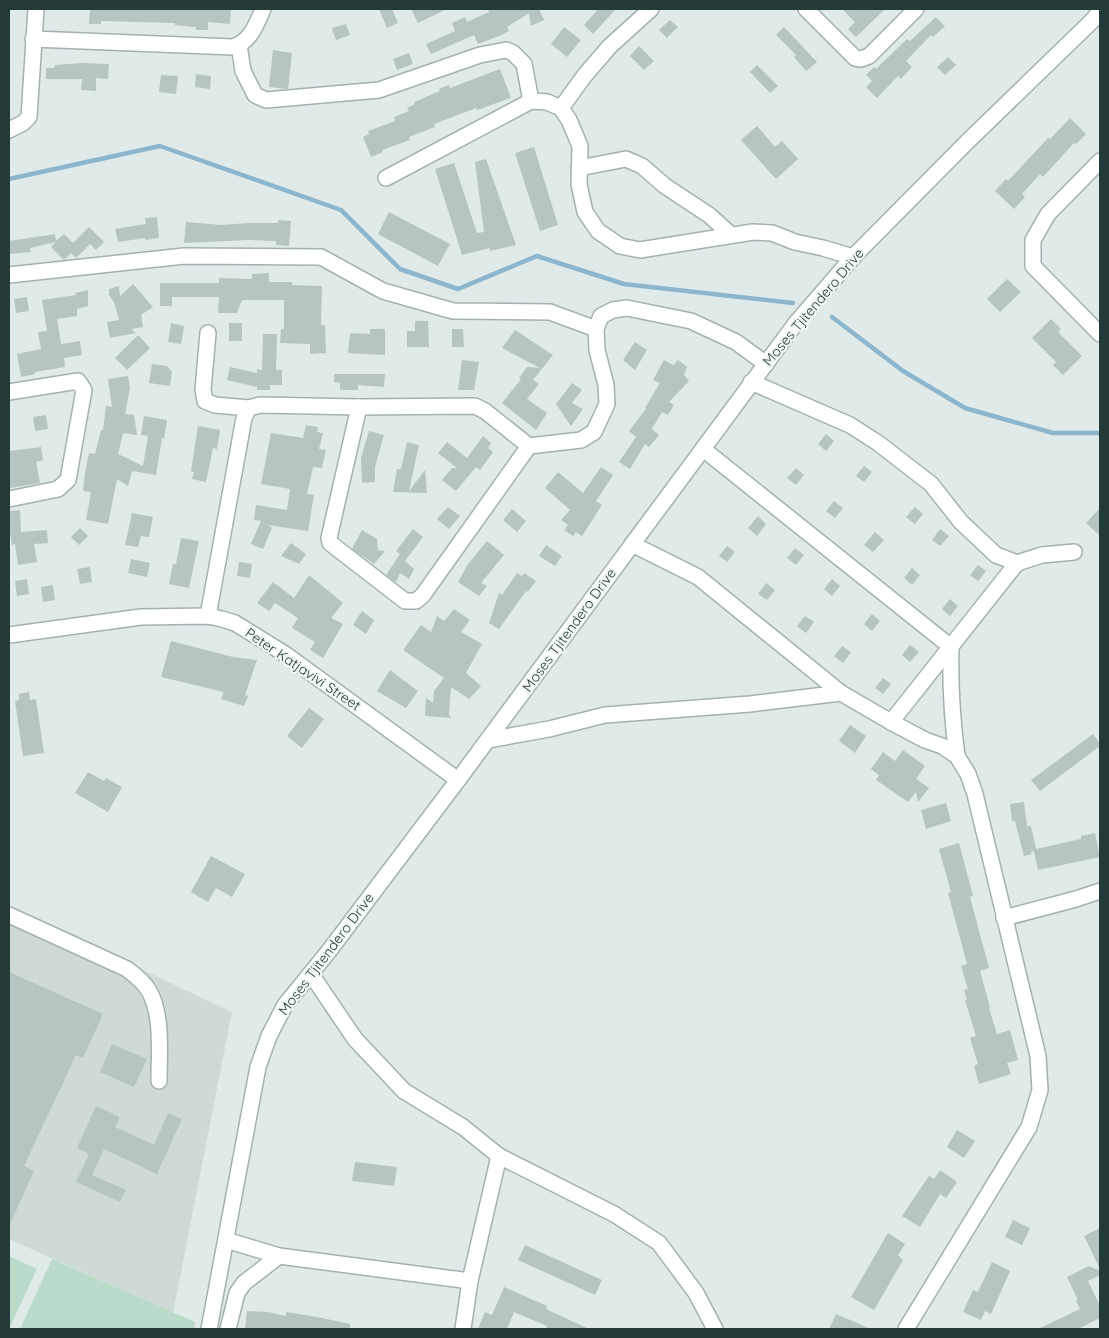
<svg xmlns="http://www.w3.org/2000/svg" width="1109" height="1338" font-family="Quicksand,sans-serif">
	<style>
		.built { fill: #cfdad7 }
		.green { fill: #badbc9 }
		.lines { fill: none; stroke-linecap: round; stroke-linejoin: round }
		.stream { stroke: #8bb6cd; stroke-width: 4.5 }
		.building { fill: #b6c5c1 }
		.minor-casing { stroke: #a3b2b0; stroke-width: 18 }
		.tertiary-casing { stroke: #a3b2b0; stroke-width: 18 }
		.minor { stroke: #fff; stroke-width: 15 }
		.tertiary { stroke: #fff; stroke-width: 15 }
		.labels { text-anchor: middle; stroke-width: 4.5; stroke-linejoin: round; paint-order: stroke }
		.street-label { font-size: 14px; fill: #223a38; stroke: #f1f7f5 }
	</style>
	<rect width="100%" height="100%" fill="#e0eae8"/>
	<path class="built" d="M9,907L232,1012L173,1313L9,1239Z"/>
	<g class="green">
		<path d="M9,1256L37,1269L9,1329Z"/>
		<path d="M52,1259L195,1322L194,1329H20Z"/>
	</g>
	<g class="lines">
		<g class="stream">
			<path d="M9,179L160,146L341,210L400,269L458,289L537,256L624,284L793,303"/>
			<path d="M832,317L903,371L965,408L1053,433H1100"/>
		</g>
	</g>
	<g class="building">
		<path d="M90,9H231L230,24L208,22V30H196V27L175,25V23L101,21V24H89Z"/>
		<path d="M379,9H392L398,23L387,28Z"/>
		<path d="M411,9H447L418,23Z"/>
		<path d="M488,9H539L544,20L531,26L529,13L507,27L509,31L499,36L478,44L474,35L431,54L426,44L455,31L452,23L465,17L467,22L489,12Z"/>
		<path d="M598,9H616L593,34L584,25Z"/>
		<path d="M842,9H885L856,37L848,29L855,22Z"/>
		<path d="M936,17L945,26L933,37L931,35L906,61L912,67L901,79L898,76L877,98L866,87L872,81L866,75L874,67L876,69L907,39L910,41Z"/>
		<path d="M670,20L678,27L667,38L659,30Z"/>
		<path d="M346,24L350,35L336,40L332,28Z"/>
		<path d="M564,27L581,40L567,57L551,44Z"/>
		<path d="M784,27L817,62L806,71L794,57L796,55L776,35Z"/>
		<path d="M639,46L654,61L644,70L630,56Z"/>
		<path d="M273,50L292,53L288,89L269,87Z"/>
		<path d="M409,53L413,64L397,70L393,59Z"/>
		<path d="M948,57L956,65L945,75L937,67Z"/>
		<path d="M82,63L109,64L108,79L96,78V91L81,90L82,79H46V68H54L55,65Z"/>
		<path d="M757,65L778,86L770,93L750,72Z"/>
		<path d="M500,69L511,98L477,110L476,108L434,124L435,127L409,137L410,140L382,150L383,152L371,157L363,137L369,134L368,131L395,121L394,117L409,111L407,108L415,104L414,102L440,91L439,89L449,85L450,88Z"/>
		<path d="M196,74L211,76L210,89L195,87Z"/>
		<path d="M161,75L178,76L176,94L159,92Z"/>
		<path d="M1070,118L1086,134L1076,144L1074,143L1043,177L1040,174L1022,194L1025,197L1014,209L995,191L1006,179L1008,181L1048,138L1050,139Z"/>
		<path d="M757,126L775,147L782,141L798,159L776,179L741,140Z"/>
		<path d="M534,147L558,225L540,231L515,153Z"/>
		<path d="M486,159L516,245L490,251V248L462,255L435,169L454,163L477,233L484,232L475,162Z"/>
		<path d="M389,212L450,244L438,266L378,234Z"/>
		<path d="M157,217L159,238L145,240V238L118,242L115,229L146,224L145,218Z"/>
		<path d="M278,220L291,221L289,246L276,245V241L248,240L184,243L186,222L221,225L248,223H278Z"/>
		<path d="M89,227L104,242L96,250L90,244L76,258L71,253L64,260L51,247L56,242L30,248L31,252L9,254V241L55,234L56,241L64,234L73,243Z"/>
		<path d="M269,273V282H292V285L322,286L321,325H325L326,353L310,354V344L280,343L281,329H284V300H242L237,313H218L219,297H172V306H160V283H219V278L252,279V274Z"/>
		<path d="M1007,279L1021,292L1000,312L987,299Z"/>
		<path d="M133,284L153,307L141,315L143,327L131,329L136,333L110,338L107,322L119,320L114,302L109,295V289L119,286L120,296Z"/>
		<path d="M88,290V306L77,309V316L57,319L61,344L80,341L82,355L64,358L65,367L35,372V374L21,377L17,354L41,349L38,332L47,331L42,300L76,295L75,293Z"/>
		<path d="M27,297L29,311L16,313L14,299Z"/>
		<path d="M1051,319L1061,329L1058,332L1082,356L1063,375L1053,365L1056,362L1032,338Z"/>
		<path d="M415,321H428L429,347H407V331H415Z"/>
		<path d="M171,323L184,326L181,344L168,342Z"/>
		<rect x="229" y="323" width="13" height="18"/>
		<path d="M370,329H385V355L348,353L350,333L370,334Z"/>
		<path d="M452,329H463L464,347H452Z"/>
		<path d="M515,330L553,355L533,380L539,384L527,399L547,413L536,430L502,403L521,379L519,378L527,367L540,368L502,348Z"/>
		<path d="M263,334H277L276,370H282V385H270V390H257V387L227,380L230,367L257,373V369L262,370Z"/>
		<path d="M138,335L150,348L127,370L115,358Z"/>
		<path d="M635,342L647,350L635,370L623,360Z"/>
		<path d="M462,360L479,362L474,390H458Z"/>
		<path d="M664,360L673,365L678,360L687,367L684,375L689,381L669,402L674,405L668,415L662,412L652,429L659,435L649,447L645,444L630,469L619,462L636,437L629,431L646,409L645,408L660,383L653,380Z"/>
		<path d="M152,364L167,366L172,372L170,386L149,383Z"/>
		<path d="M334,374H385L384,387L358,385V390H340V383L334,382Z"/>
		<path d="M128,376L130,388L125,414L134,415L137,435L123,433L118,454L143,466L148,436L141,435L144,416L167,420L164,439L162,438L156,475L132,471L128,486L117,479L108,524L86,520L91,492L83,491L85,473L89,453L95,454L101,430H103L106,406L112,407L108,379Z"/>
		<path d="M572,383L582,390L572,403L583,409L571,426L556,404Z"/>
		<path d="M46,415L48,429L35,431L33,417Z"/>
		<path d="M306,425L318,427L317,432L323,433L319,449L326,450L322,468L313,467L307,494L314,495L308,531L268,525L272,528L263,549L251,544L261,521L254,520L256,505L287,510L290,489L261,484L271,433L303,438Z"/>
		<path d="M198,426L220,430L217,449L213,448L206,482L192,479L194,472L191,471Z"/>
		<path d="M369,431L384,435L375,467V482L362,483L361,458Z"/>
		<path d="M826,434L834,441L826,451L818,444Z"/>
		<path d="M483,436L491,443L488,448L493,452L480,470L476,467L456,491L442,480L452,468H457L438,453L447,442L467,458Z"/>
		<path d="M407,442L419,445L409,491L425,470L427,493L393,492L397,469H401Z"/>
		<path d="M41,447L43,460L36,462L40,483L10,488L9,451Z"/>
		<path d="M864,466L872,472L864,482L856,476Z"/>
		<path d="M601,467L613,475L596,501L602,505L582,536L576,532L573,536L564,530L568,525L561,520L570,510L545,488L558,472L583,493Z"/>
		<path d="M796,468L804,475L796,485L787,478Z"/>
		<path d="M834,501L843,508L835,518L826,511Z"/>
		<path d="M448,507L460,516L449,529L437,519Z"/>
		<path d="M915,507L923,514L915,524L906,517Z"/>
		<path d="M1100,508V536L1086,523Z"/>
		<path d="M512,509L526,521L517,532L503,520Z"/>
		<path d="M20,510L21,532L47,530L48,543L34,544L37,562L18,565L15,544L12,545L9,526V511Z"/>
		<path d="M132,513L153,517L149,537L141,536L138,547L125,545Z"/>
		<path d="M758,516L766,524L757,536L748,528Z"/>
		<path d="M80,528L88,536L79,545L71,537Z"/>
		<path d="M413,529L423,537L405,561L414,569L409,579L400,573L396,582L386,575L400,554L396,551Z"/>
		<path d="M940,529L949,536L940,546L932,540Z"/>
		<path d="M362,530L377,539L378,550L385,551L374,564L352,549Z"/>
		<path d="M875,532L884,540L873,552L864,545Z"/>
		<path d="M181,538L199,541L189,588L169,584L173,564H176Z"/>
		<path d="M487,541L504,555L481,583L487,586L479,596L458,582L468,564Z"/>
		<path d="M291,543L306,554L299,564L281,556Z"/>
		<path d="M546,545L562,556L555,566L539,556Z"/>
		<path d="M727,546L735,552L727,562L719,556Z"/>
		<path d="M795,548L804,555L796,565L787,558Z"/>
		<path d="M131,559L150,563L147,577L128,573Z"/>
		<path d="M239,562L252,564L250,578L237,576Z"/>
		<path d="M978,565L986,571L978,581L970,575Z"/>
		<path d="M90,567L92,582L80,584L77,569Z"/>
		<path d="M912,568L920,575L912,585L904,578Z"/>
		<path d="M517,573L522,576L524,573L536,581L528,592L526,591L499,629L489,623L499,593L502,595Z"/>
		<path d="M309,575L343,603L331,618L343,624L323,658L310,650L315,642L292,628L298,618L275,603L269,611L257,603L273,582L294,598Z"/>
		<path d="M27,579L29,594L17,596L15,581Z"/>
		<path d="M832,579L840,586L832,596L824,589Z"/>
		<path d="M766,583L775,590L767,600L758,594Z"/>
		<path d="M53,585L55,600L43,602L41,587Z"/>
		<path d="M950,599L958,606L950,616L942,609Z"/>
		<path d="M454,609L470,620L461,632L482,644L466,673L481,686L469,699L451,687L449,715L452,718L425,716L426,698L433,703L434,691L444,678L403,650L421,625L431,632L437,616L444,621Z"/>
		<path d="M362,611L374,620L366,634L353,625Z"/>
		<path d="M872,614L880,621L872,631L864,624Z"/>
		<path d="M805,616L814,622L806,633L797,626Z"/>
		<path d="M171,641L233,657L257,660L245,695L248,696L244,706L221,699L224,692L161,677Z"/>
		<path d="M910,645L919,652L910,662L902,655Z"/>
		<path d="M842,646L851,652L843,663L834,656Z"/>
		<path d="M390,670L418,691L406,708L377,691Z"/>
		<path d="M883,678L891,684L883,694L875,688Z"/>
		<path d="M29,692L30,700L36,699L44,753L23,756L15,701L19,700V694Z"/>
		<path d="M309,708L324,719L302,748L287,736Z"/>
		<path d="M850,725L866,736L855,753L839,741Z"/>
		<path d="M1093,734L1100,744V746L1040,791L1031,780Z"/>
		<path d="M903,750L925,766L916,779L929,788L918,802L916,792L908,802L876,780L879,775L871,769L883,752L895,761Z"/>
		<path d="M88,772L104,781L106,778L122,787L108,812L75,793Z"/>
		<path d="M1024,802L1027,826H1031L1036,849L1081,839V836L1095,833L1100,857L1038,870L1034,851L1031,852L1032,854L1024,856L1015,821H1012L1010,804Z"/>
		<path d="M946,803L951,821L926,829L921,810Z"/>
		<path d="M959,843L973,896L970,897L989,968L980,971L990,1007L989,1008L997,1034L1010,1030L1018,1060L1007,1063L1011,1074L979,1084L974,1066L978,1064L970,1038L976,1036L965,1000H967L964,990L968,989L961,966L967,964L948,893L951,892L939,849Z"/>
		<path d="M211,856L245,874L232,897L216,888L208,902L191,892Z"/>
		<path d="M9,972L103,1014L83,1058L76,1055L24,1166L34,1171L9,1226Z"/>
		<path d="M112,1044L147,1059L134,1087L100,1072Z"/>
		<path d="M96,1106L120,1117L115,1127L154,1145L168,1113L182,1119L157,1174L104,1149L92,1175L126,1190L120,1202L76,1182L89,1154L77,1148Z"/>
		<path d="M957,1130L975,1141L964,1158L947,1147Z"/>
		<path d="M355,1162L397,1167L394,1186L352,1181Z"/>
		<path d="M940,1170L957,1182L946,1198L940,1194L920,1227L902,1216L929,1176L934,1179Z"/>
		<path d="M1013,1220L1030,1228L1022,1245L1005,1237Z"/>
		<path d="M1100,1228V1269L1084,1236Z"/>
		<path d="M888,1233L905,1244L898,1255L903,1260L874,1310L851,1297Z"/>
		<path d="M525,1245L602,1280L595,1295L518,1260Z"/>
		<path d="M992,1262L1010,1271L991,1314L985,1311L981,1320L963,1312L973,1290L978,1292Z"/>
		<path d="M1089,1266L1100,1271V1275L1088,1281L1100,1306V1318L1078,1329H1038L1080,1309L1076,1301L1078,1300L1067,1277Z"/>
		<path d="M504,1287L547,1306L546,1309L589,1329H546L547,1326L514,1312L507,1329H478L485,1312L492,1315Z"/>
		<path d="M247,1311L268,1312L286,1316V1312L317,1317L350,1324V1329H245Z"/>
		<path d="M836,1314L871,1329H829Z"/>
	</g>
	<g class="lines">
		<defs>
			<g id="minor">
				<path d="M651,9L610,46L585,75L561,108L569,120L580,146L579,184L585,212L598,231L620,246L640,250L753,232L772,233L795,242L823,248L853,257"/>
				<path d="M806,9L855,58L861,59L869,56L916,9"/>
				<path d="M33,39L233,47C251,41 256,25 263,9"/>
				<path d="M239,45L243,71L255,95L266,100L379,90L480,55L506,50L513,53L524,64L531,101"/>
				<path d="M9,130L23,123L29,117L36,9"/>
				<path d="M1100,161L1048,214L1033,240V266L1100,334"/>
				<path d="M579,168L626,159L642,166L665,186L709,215L730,234"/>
				<path d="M386,178L531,101L547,102L561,108"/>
				<path d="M9,275L184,256L321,257L383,291L453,311L550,312L596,329"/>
				<path d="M208,333L203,390L205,401L215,405L249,408"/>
				<path d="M751,382L850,425L878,443L931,484L961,522L996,555L1017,563L1042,555L1074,552"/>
				<path d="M9,392L78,381L84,390L68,480L58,489L9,499"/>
				<path d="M359,407L329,538L330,543L405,601H416L423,595L529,446"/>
				<path d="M703,449L951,647C950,684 952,719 957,756"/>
				<path d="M632,544L698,577L841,693L891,722L925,740L942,746L957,756L968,774L975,794L1038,1056L1040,1090L1029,1127L906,1329"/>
				<path d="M208,616L244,418L249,408L260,405L359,407L475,406L485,411L529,446L581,440L594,432L607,404L606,385L597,350L596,329L601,316L613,310L627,308L691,321L736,342L766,364"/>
				<path d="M9,635L141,617L208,616L222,619L235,623L285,654L458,780"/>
				<path d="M891,722L1017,563"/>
				<path d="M488,740L549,729L605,715L750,704L841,693"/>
				<path d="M9,915L127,969C135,975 144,982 149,991C163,1015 159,1054 159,1081"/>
				<path d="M1004,918L1076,899L1100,891"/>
				<path d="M311,974L355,1039L404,1091L463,1127L499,1156L614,1214L659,1243L696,1293L715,1329"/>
				<path d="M226,1240L279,1256L470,1281"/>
				<path d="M228,1329L237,1293L244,1283L279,1256"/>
				<path d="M463,1329L470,1281L499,1156"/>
			</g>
			<path id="tertiary" d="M209,1329L258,1067L269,1036L285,1005L329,951L458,780L796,323L853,257L968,141L1092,21L1100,11"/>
		</defs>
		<use href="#minor" class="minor-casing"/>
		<use href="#tertiary" class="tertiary-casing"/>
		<use href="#minor" class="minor"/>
		<use href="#tertiary" class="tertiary"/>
	</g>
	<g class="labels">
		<g class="street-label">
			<text transform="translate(813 307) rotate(-50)" y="5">Moses Tjitendero Drive</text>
			<text transform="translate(569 630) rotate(-54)" y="5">Moses Tjitendero Drive</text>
			<text transform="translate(303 669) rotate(34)" y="5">Peter Katjavivi Street</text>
			<text transform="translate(326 954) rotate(-53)" y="5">Moses Tjitendero Drive</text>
		</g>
	</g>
	<rect width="1109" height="1338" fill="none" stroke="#223a38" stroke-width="20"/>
</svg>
